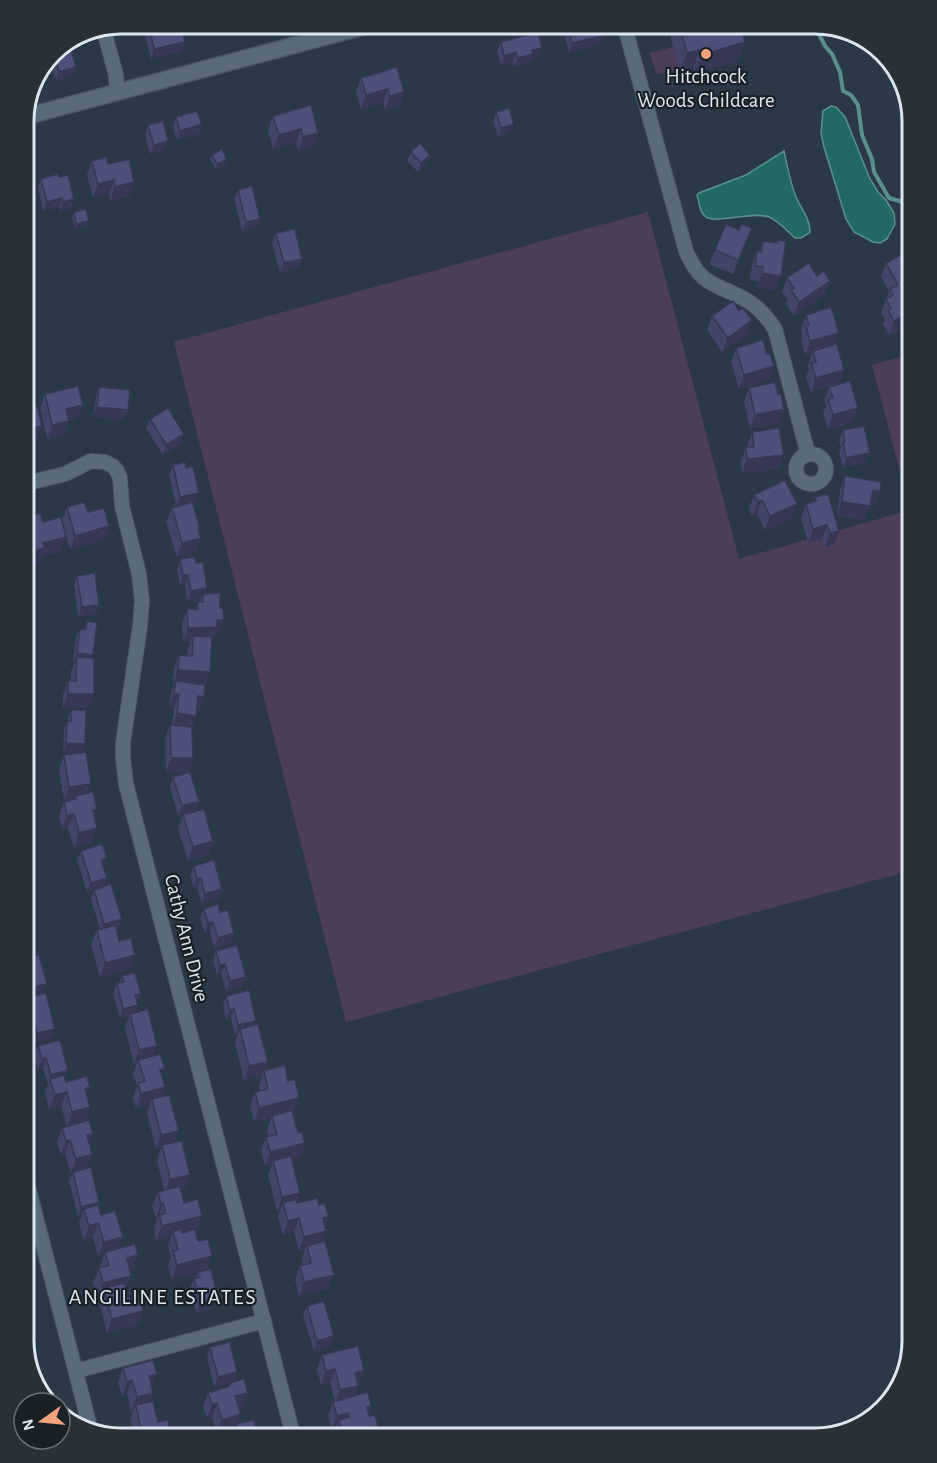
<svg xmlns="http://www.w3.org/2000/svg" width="937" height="1463" font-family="'Alegreya Sans',sans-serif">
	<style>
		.green { fill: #4e3d58 }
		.water { fill: #236963; stroke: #5b8f8d; stroke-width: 1.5 }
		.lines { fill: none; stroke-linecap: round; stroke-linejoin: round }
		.stream { stroke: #5b8f8d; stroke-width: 4 }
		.street-casing { stroke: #4c5864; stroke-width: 16 }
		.secondary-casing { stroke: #4c5864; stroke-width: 18 }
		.street { stroke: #5b6a7a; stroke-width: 14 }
		.secondary { stroke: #5b6a7a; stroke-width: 15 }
		.wall { fill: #424569 }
		.shaded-wall { fill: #363855 }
		.building { fill: #4d507a; stroke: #363855; stroke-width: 1.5 }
		.poi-dot { fill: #f1a17c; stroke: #192026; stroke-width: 2 }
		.labels { text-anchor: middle; stroke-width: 4.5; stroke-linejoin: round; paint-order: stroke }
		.poi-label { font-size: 21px; fill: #dee7f0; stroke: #192026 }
		.street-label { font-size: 21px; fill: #dee7f0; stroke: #192026 }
		.neighbourhood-label { font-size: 22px; letter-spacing: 1.5px; fill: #dee7f0; stroke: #192026 }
		.rim { fill: none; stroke: #dee7f0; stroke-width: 3 }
	</style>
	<rect width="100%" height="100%" fill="#2b3947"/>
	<g class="green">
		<path d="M673,47L680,70L656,74L650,53Z"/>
		<path d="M648,212L739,559L910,510L872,365L913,353V870L346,1022L174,342Z"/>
	</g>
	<g class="water">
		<path d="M831,106L836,107L845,117L870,179L878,192L886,200L894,213L895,224L887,239L880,243L873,242L854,232L846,219L824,147L821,133L823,111Z"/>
		<path d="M784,151C787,166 790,182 796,197C801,209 810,218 810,232L801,238H795C787,231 779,221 769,217C752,211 718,224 706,217C700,213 699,203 697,195L699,193L746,175Z"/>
	</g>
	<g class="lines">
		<path class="stream" d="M814,24L825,46L832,54L840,72L843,91L851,95L858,105L862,135L872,159L874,172L889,198L913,205"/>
		<defs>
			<g id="street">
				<path d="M624,24L686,251C701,287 716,283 746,300C759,307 767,317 775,329L808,454"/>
				<path d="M104,31L116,75L117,92"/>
				<circle cx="811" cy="469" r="15"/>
				<path d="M24,484L65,474L91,461L105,462L113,466L117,471L120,478L122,506L139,574L142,601L140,626L123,743V758L126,784L294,1439"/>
				<path d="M24,1171L91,1431"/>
				<path d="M76,1371L264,1321"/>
			</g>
			<path id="secondary" d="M24,117L374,24"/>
		</defs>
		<use href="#street" class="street-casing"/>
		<use href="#secondary" class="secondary-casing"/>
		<use href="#street" class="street"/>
		<use href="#secondary" class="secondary"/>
	</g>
	<g class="wall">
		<path d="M674,24H740L745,42L738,61L694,73L693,68L680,72L670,35Z"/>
		<path d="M149,26L167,31L185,42L181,52L151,59L145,35Z"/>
		<path d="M568,26L602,36L599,45L569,53L565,35Z"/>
		<path d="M501,42L539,57L531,59L530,63L514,67L513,62L501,65L497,51Z"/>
		<path d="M70,45L73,76L56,81L50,59L53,52Z"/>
		<path d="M361,78L404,92L399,106L385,110L383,103L361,109L356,92Z"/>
		<path d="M496,112L510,133L498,137L493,121Z"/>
		<path d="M273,116L318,133L313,147L298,151L296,143L273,149L268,130Z"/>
		<path d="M176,117L202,124L198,134L177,140L173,127Z"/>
		<path d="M148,125L165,150L150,154L145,135Z"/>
		<path d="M411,152L427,164L418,172L407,161Z"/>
		<path d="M212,155L227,159L226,164L216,169L210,159Z"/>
		<path d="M92,161L108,164L134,182L129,196L110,201L109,194L93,198L87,175Z"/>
		<path d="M59,177L74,199L71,209L60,211L59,207L43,211L38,188L41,179Z"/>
		<path d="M238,190L257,228L242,231L234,199Z"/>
		<path d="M74,212L89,221L87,226L75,229L72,217Z"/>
		<path d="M752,228L733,274L709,264L715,250Z"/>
		<path d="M276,233L302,259L299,268L280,273L272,243Z"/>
		<path d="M777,240L776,290L757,287L758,281L750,280L752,265L757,251H759L763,241L776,243Z"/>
		<path d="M886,263L913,309L907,312L908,314L903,328L889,335L883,324L885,319L881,313L889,291L881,277Z"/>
		<path d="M817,276L830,281L825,295L794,316L786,304L788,300L782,292L787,278Z"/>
		<path d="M739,311L752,320L747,334L722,352L707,330L712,316Z"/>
		<path d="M806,315L834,345L839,384L853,422L828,429L823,413L826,406L824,401L829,387L811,392L806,377L809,370L808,365L812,353L805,355L801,340L802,335L801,329Z"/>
		<path d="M736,348L769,380L739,389L731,362Z"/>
		<path d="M99,387L128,410L124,420L93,417L96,396Z"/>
		<path d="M749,388L778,394L784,409L779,423L750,429L744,402Z"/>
		<path d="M45,394L77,419L69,421L64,435L47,439L40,408Z"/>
		<path d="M150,419L184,434L180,444L163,455L146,428Z"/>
		<path d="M843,430L866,462L843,468L839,452L841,448L839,440Z"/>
		<path d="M752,432L784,455L779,469L742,473L741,462L746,447H747Z"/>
		<path d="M173,465L196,502L193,503L199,531L196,552L177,557L166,522L172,508L176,506L169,474Z"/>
		<path d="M845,476L880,491L875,505H870L865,520L837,516L840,490Z"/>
		<path d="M754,495L792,518L765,530L757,514L752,516L749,509Z"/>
		<path d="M815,497L839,531L834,545L825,547L822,539L808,543L801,518L806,504L814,502Z"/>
		<path d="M67,507L109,526L104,540L70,550L62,521Z"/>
		<path d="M25,517L43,522L61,551L42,556L40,562L29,565L24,548Z"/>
		<path d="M180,559L196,563L205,594L220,608L224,620L219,634H215L211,641L210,672L205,685L199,711L196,710L192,727L193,758L188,772H166L165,739L170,725L172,726L174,709L169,708L171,695L174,684H173L174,669L179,655H188V650L191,642H183L182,623L187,609H196L198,602H200L201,598L187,600L185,584L180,585L177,569Z"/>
		<path d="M77,576L99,605L96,614L78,616L74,585Z"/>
		<path d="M87,621L92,658L94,694L89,708H63V695L68,681H71V671L75,663H73L76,638L80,629H84Z"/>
		<path d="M71,710L85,744L82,752L91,784L87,793L94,817L92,842L74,847L68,828L62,829L59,816L64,801L59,769L64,755L75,753H63L64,730Z"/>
		<path d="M173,777L196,810L178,816L170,786Z"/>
		<path d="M183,815L213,841L208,855L188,861L178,829Z"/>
		<path d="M81,851L107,858L103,867L104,887L122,919L118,929H116L119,941L130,969L100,977L91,944L97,930L100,929L91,899L94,890L87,892L77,860Z"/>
		<path d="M194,866L222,889L219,899L202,904L197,887L194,888L190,876Z"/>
		<path d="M204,909L220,912L234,933L231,943L214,948L210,932L205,933L200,918Z"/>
		<path d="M216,951L243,986L226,991L221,973L217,974L213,961Z"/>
		<path d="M24,954L43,993L27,998L24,988Z"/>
		<path d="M122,976L137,1002L135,1012L162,1076V1097L174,1143L185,1189L181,1190L184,1203L197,1230L195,1231L198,1241L207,1270L213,1299L210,1309L196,1312L190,1288L194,1279L196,1278L198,1272L172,1279L168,1265L171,1258L168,1245L171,1237L156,1240L154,1229L158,1217L156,1218L152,1206L158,1192L164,1190L157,1160L161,1148L156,1149L147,1113L150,1104L136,1108L133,1098L137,1086L133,1074L137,1063L134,1064L125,1028L129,1016L120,1018L113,993L117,983L120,982Z"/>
		<path d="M226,996L256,1021L255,1025L265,1070L294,1112H293L298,1133L305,1143L300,1157L291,1159L300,1193L296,1202L297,1203L319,1205L329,1217L325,1227L326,1231L322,1242L328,1289L299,1296L295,1280L300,1266L303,1265L302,1260L305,1249L299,1251L294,1232L283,1235L278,1217L280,1210L277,1211L268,1175L272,1164L265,1166L261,1151L266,1137L268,1136L267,1130L271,1118L254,1122L250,1106L255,1092L260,1091L259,1085L262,1076L244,1080L235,1043L238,1034L235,1035L231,1018L226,1019L223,1005Z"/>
		<path d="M28,997L51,1038L34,1043L25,1007Z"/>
		<path d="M38,1046L68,1070L65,1079L66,1082L87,1097L90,1107L85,1121L93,1134L89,1143L87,1168L78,1170L98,1206L101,1215L118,1248L133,1269L130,1270L126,1290L130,1303L143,1311L138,1325L107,1333L99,1302L101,1296L98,1297L93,1282L99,1268L100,1267V1266L104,1255L98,1256L93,1237L84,1240L79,1223L82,1215L78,1216L69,1181L73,1172L71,1173L65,1154L61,1155L57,1142L62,1128L67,1126L61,1106L49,1109L45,1093L48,1084L43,1068L38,1069L34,1056Z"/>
		<path d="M307,1306L331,1346L314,1351L303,1315Z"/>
		<path d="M210,1347L237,1372L234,1382L214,1387L207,1356Z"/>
		<path d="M322,1355L359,1384L358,1385L355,1396L371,1406L369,1414L373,1439H335L334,1434L336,1429L332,1430L328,1416L333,1402L335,1401L330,1383L321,1385L317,1369Z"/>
		<path d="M123,1368L152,1388L150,1402L158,1422L170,1439H135L130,1419L133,1411L131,1412L127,1394L122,1396L118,1382Z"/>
		<path d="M230,1383L248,1393L243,1407L239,1408L237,1424L258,1439H231L235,1429L217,1434L212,1417L207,1418L203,1407L208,1393L229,1387Z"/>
	</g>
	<g class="shaded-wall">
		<path d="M602,36L599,45L569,53L572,43Z"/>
		<path d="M185,42L181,52L151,59L154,49Z"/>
		<path d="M745,42L738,61L694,73L701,55Z"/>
		<path d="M542,48L539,57L531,59L530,63L514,67L518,58L532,50Z"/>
		<path d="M700,50L693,68L680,72L687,53Z"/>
		<path d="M516,52L513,62L501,65L504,56Z"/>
		<path d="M76,67L73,76L56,81L59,72Z"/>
		<path d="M388,89L383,103L361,109L366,95Z"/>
		<path d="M404,92L399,106L385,110L390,96Z"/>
		<path d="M202,124L198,134L177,140L180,131Z"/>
		<path d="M514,124L510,133L498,137L501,128Z"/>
		<path d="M301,129L296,143L273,149L279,135Z"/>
		<path d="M318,133L313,147L298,151L303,137Z"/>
		<path d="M168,141L165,150L150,154L154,145Z"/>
		<path d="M430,155L427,164L418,172L421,163Z"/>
		<path d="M227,159L226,164L216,169L217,164Z"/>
		<path d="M114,180L109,194L93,198L98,184Z"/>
		<path d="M134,182L129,196L110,201L115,187Z"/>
		<path d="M62,198L59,207L43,211L47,202Z"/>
		<path d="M74,199L71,209L60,211L63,202Z"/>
		<path d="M28,201L25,210H24V202Z"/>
		<path d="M260,219L257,228L242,231L246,222Z"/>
		<path d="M89,221L87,226L75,229L76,224Z"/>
		<path d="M752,228L747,242L733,274L738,260Z"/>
		<path d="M302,259L299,268L280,273L284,263Z"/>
		<path d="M762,273L781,276L776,290L757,287Z"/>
		<path d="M830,281L825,295L794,316L799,302Z"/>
		<path d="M913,298V309L898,317L903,303Z"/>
		<path d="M908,314L903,328L889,335L894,321Z"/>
		<path d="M752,320L747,334L722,352L728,338Z"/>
		<path d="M839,333L834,347L813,351L812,353L805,355L810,341Z"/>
		<path d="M774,366L769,380L739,389L744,375Z"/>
		<path d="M844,370L839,384L811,392L816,378Z"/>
		<path d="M83,405L77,419L69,421L64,435L47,439L52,425L66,409Z"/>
		<path d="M97,407L128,410L124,420L93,417Z"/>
		<path d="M858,408L853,422L828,429L833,415Z"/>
		<path d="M784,409L779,423L750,429L755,415Z"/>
		<path d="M42,426L37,440L24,443V430Z"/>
		<path d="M184,434L180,444L163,455L166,445Z"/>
		<path d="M870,453L866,462L843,468L846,458Z"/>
		<path d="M784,455L779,469L742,473L747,459Z"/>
		<path d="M873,490L880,491L875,505L867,504Z"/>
		<path d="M199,493L196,502L176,506L180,497Z"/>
		<path d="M762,500L757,514L752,516L758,502Z"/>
		<path d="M842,502L870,506L865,520L837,516Z"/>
		<path d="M797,504L792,518L765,530L770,516Z"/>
		<path d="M827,525L822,539L808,543L813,529Z"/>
		<path d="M109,526L104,540L70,550L75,536Z"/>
		<path d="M198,528H200L196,539L201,538L196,552L177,557L182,543Z"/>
		<path d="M839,531L834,545L825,547L830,533Z"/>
		<path d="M66,537L61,551L42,556L40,562L29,565L34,551L43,543Z"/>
		<path d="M183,575H188L185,584L180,585Z"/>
		<path d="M207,588L204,598L203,594L201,598L187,600L191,591Z"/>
		<path d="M99,605L96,614L78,616L82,607Z"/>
		<path d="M217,620H224L219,634H215L212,641L193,642V636L191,642H183L188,628Z"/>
		<path d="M77,653L93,655L89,665L77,657L75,663H73Z"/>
		<path d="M178,670L210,672L205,686L176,681L174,684H173Z"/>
		<path d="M68,694H94L89,708H63Z"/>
		<path d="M174,694H179L174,709L169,708Z"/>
		<path d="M198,696L204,697L199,711L193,710Z"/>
		<path d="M177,713L196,716L191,730L172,727Z"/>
		<path d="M66,743L85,744L82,753H63Z"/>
		<path d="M171,758H193L188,772H166Z"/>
		<path d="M91,784L86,798L75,796L74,800L64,801L69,787Z"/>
		<path d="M199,801L196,810L178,816L182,806Z"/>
		<path d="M74,814L68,828L62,829L67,815Z"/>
		<path d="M97,828L92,842L74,847L79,833Z"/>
		<path d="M213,841L208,855L188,861L193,847Z"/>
		<path d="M107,858L103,867L101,860Z"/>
		<path d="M107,878L103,887L87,892L91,883Z"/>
		<path d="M201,878L197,887L194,888L197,879Z"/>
		<path d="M222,889L219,899L202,904L205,894Z"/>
		<path d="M30,892L25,906H24V894Z"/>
		<path d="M122,919L118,929L101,934L104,924Z"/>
		<path d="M213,922L210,932L205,933L208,923Z"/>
		<path d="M234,933L231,943L214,948L218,938Z"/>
		<path d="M33,938L28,952L24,953V940Z"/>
		<path d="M135,955L130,969L100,977L105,963Z"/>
		<path d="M225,964L221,973L217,974L220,965Z"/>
		<path d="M246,977L243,986L226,991L230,981Z"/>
		<path d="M47,984L43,993L27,998L30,988Z"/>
		<path d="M141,994L137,1003L135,995Z"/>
		<path d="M138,1005L134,1015L130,1014L129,1016L120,1018L123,1009Z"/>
		<path d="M234,1009L231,1018L226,1019L230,1010Z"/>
		<path d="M256,1021L253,1030L240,1029L238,1034L235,1035L238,1025Z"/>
		<path d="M55,1029L51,1038L34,1043L37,1033Z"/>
		<path d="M157,1046L152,1060H138L137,1063L134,1064L139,1050Z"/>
		<path d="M46,1058L43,1068L38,1069L42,1059Z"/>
		<path d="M268,1062L262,1076L244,1080L249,1066Z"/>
		<path d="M68,1070L65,1080L50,1079L48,1085L51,1075Z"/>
		<path d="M90,1087L85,1101V1089Z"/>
		<path d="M165,1087L160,1101L152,1099L150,1104L136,1108L141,1094Z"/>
		<path d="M67,1092L61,1106L49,1109L55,1095Z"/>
		<path d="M299,1098L294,1112L272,1117V1116L271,1118L254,1122L259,1108Z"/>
		<path d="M90,1107L85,1121L67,1126L72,1112Z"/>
		<path d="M179,1131L174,1145H162L161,1148L156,1149L161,1135Z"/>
		<path d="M93,1134L88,1148L87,1135Z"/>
		<path d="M70,1140L65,1154L61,1155L66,1141Z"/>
		<path d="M305,1143L300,1157L274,1164L273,1161L272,1164L265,1166L270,1152Z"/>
		<path d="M92,1154L87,1168L71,1173L76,1159Z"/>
		<path d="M190,1175L185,1189L165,1193L170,1179Z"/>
		<path d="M300,1193L295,1207L283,1203L280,1210L277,1211L282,1197Z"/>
		<path d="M99,1202L96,1212L84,1209L82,1215L78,1216L81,1207Z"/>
		<path d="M163,1203L159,1216L158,1217L156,1218L161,1204Z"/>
		<path d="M202,1216L197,1230L174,1236L173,1231L171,1237L156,1240L162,1226Z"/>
		<path d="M329,1217L323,1231V1218Z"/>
		<path d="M299,1218L294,1232L283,1235L288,1221Z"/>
		<path d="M98,1223L93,1237L84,1240L89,1226Z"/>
		<path d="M326,1231L321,1245L307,1246L305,1249L299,1251L304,1237Z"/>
		<path d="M123,1237L117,1251L105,1252L104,1255L98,1256L104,1242Z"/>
		<path d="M138,1255L133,1269L122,1272L127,1258Z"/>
		<path d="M212,1256L207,1270L172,1279L177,1265Z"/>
		<path d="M334,1275L328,1289L299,1296L304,1282Z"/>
		<path d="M131,1276L126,1290L104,1288L101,1296L98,1297L103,1283Z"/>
		<path d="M216,1289L213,1298L211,1290Z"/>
		<path d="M213,1299L210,1309L196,1312L200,1303Z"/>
		<path d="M143,1311L138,1325L107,1333L112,1319Z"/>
		<path d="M30,1335L25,1348L24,1337Z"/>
		<path d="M334,1336L331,1346L314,1351L317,1341Z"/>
		<path d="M38,1362L33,1376H32L29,1364Z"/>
		<path d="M335,1369L330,1383L321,1385L326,1371Z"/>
		<path d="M364,1370L359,1384L350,1387L355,1373Z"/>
		<path d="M237,1372L234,1382L214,1387L218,1377Z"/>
		<path d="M157,1374L152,1388L149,1376Z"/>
		<path d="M41,1378L37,1389L34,1385L33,1380Z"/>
		<path d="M132,1380L127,1394L122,1396L127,1382Z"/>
		<path d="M358,1386L353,1400L335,1404L340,1390Z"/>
		<path d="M153,1393L148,1407L136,1405L133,1411L131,1412L137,1397Z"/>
		<path d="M248,1393L243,1407L230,1410L235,1396Z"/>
		<path d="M217,1403L212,1417L207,1418L212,1404Z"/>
		<path d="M371,1406L366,1420L367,1407Z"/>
		<path d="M348,1413L342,1427L339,1420L336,1429L332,1430L337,1416Z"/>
		<path d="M241,1414L235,1429L217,1434L222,1420Z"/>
		<path d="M378,1426L373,1439H342L343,1435Z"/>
		<path d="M171,1435L170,1439H156Z"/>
	</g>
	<g class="building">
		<path d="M156,24H166L167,31L181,27L185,42L154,49L149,26Z"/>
		<path d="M574,24H599L602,36L572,43L568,26Z"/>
		<path d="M679,24H740L745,42L701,55L700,50L687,53Z"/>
		<path d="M538,32L542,48L532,50L533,54L518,58L516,52L504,56L501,42Z"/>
		<path d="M70,45L76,67L59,72L54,52Z"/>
		<path d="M397,67L404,92L390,96L388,89L366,95L361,78Z"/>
		<path d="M311,105L318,133L303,137L301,129L279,135L273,116Z"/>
		<path d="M509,108L514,124L501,128L496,112Z"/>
		<path d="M197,111L202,124L180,131L176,117Z"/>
		<path d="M163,121L168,141L154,145L148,125Z"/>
		<path d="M420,143L430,155L421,163L411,152Z"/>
		<path d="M222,149L227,159L217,164L212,155Z"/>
		<path d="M107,157L108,164L129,159L134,182L115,187L114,180L98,184L92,161Z"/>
		<path d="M58,174L59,177L68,175L74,199L63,202L62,198L47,202L41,179Z"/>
		<path d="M24,186L28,201L24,202Z"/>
		<path d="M252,186L260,219L246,222L238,190Z"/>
		<path d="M86,209L89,221L76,224L74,212Z"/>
		<path d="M726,224L739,230L741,224L752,228L738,260L715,250Z"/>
		<path d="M295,229L302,259L284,263L276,233Z"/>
		<path d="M777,240L786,241L781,276L762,273L763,267L755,266L757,251L761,252L763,241L777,243Z"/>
		<path d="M904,253L913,270V298L903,303L908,314L894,321L888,310L891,308L886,299L893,295L890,289L898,285L886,263Z"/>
		<path d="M809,263L817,276L824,271L830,281L799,302L791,290L794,288L787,278Z"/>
		<path d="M733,301L739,311L743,308L752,320L728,338L712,316Z"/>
		<path d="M831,307L839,333L810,341L806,326L809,325L806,315Z"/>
		<path d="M763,340L767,354L770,353L774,366L744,375L736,348Z"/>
		<path d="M837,344L844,370L816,378L811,363L816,362L813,351Z"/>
		<path d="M850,381L858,408L833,415L828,399L833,398L829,387Z"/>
		<path d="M775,382L778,394H781L784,409L755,415L749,388Z"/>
		<path d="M78,386L83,405L66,409L69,421L52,425L45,394Z"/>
		<path d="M99,387L130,390L128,410L97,407Z"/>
		<path d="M37,406L42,426L24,430V410Z"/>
		<path d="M168,408L184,434L166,445L150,419Z"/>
		<path d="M864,426L870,453L846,458L843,442H845L843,430Z"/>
		<path d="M779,428L784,455L747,459L746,447H754L752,432Z"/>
		<path d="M185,462L186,468L193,466L199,493L180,497L173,465Z"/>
		<path d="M845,476L881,482L880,491L873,490L870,506L842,502Z"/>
		<path d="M785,480L797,504L770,516L762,500L758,502L754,495Z"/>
		<path d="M828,494L839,531L830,533L827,525L813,529L806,504L816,501L815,497Z"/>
		<path d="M84,502L88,512L104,508L109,526L75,536L67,507Z"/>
		<path d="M192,502L200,528H198L201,538L182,543L172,508Z"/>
		<path d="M40,513L43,522L61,517L66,537L43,543L45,548L34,551L25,517Z"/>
		<path d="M195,557L196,563L203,562L207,588L191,591L188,575H183L180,559Z"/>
		<path d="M95,573L99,605L82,607L77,576Z"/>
		<path d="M220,593V608H223L224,620H217V627L188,628L187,609H198V602H203V594Z"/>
		<path d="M87,621L97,623L93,655L77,653L80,629L86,630Z"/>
		<path d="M193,636L212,637L210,672L178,670L179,655L192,656Z"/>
		<path d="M77,657L94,658V694H68V681H76Z"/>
		<path d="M176,681L205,685L204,697L198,696L196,716L177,713L179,694H174Z"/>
		<path d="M71,710H86L85,744L66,743L67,721H71Z"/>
		<path d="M170,725L192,727L193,758H171Z"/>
		<path d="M86,752L91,784L69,787L64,755Z"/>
		<path d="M190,772L199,801L182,806L173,777Z"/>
		<path d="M93,792L97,809L93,810L97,828L79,833L74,814L67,815L64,802L76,799L75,796Z"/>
		<path d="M204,809L213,841L193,847L183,815Z"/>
		<path d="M102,844L107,858L101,860L107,878L91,883L81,851Z"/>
		<path d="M214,860L222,889L205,894L201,878L197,879L194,866Z"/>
		<path d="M28,883L30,892L24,894V884Z"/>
		<path d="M111,884L122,919L104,924L94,890Z"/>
		<path d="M29,902L30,907L26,908L33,938L24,940V904Z"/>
		<path d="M218,904L220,912L228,910L234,933L218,938L213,922L208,923L204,909Z"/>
		<path d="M116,925L119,941L131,938L135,955L105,963L97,930Z"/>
		<path d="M237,945L246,977L230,981L225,964L220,965L216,951Z"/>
		<path d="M30,953L31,957L39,955L47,984L30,988L25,971H24V954Z"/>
		<path d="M135,973L141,994L135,995L138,1005L123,1009L117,983L124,982L122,976Z"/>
		<path d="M249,990L256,1021L238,1025L234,1009L230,1010L226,996Z"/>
		<path d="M46,993L55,1029L37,1033L28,997Z"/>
		<path d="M148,1009L157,1046L139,1050L130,1014Z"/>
		<path d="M258,1024L268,1062L249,1066L240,1029Z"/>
		<path d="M60,1040L68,1070L51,1075L46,1058L42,1059L38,1046Z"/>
		<path d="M160,1054L165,1069L160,1070L165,1087L141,1094L138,1083L145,1081L138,1060Z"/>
		<path d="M285,1065L288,1081L295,1079L299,1098L259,1108L255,1092L268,1089L264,1071Z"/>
		<path d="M64,1075L66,1082L87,1076L90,1087L85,1089L90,1107L72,1112L67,1092L55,1095L50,1079Z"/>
		<path d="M169,1095L179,1131L161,1135L152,1099Z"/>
		<path d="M292,1110L298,1133L302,1132L305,1143L270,1152L266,1137L277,1134L272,1116Z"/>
		<path d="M89,1120L93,1134L87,1135L92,1154L76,1159L70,1140L66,1141L62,1128Z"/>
		<path d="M182,1141L190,1175L170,1179L162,1145Z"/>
		<path d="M291,1156L300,1193L282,1197L273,1161Z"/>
		<path d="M91,1167L99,1202L81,1207L73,1172Z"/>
		<path d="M180,1186L184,1203L198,1199L202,1216L162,1226L159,1215L166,1213L163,1203L161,1204L158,1192Z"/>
		<path d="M317,1198L319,1205L325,1204L329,1217L323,1218L326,1231L304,1237L299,1218L288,1221L283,1203L296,1199L297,1203Z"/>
		<path d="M98,1205L101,1215L115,1211L123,1237L104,1242L98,1223L89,1226L84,1209Z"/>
		<path d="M181,1229L182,1233L195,1229L198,1241L208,1239L212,1256L177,1265L173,1251L178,1250L173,1231Z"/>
		<path d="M325,1241L334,1275L304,1282L300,1266L311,1263L307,1246Z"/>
		<path d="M135,1244L138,1255L127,1258L131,1276L103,1283L99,1268L109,1265L105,1252Z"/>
		<path d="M211,1269L216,1289L211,1290L213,1299L200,1303L194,1279L200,1277L198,1272Z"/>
		<path d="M125,1283L130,1303L141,1300L143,1311L112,1319L104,1288Z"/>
		<path d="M324,1301L334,1336L317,1341L307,1306Z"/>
		<path d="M24,1314L30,1335L24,1337Z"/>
		<path d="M230,1342L237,1372L218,1377L210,1347Z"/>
		<path d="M358,1346L364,1370L355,1373L358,1386L340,1390L335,1369L326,1371L322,1355Z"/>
		<path d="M34,1347L38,1362L29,1364L26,1349Z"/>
		<path d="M153,1360L157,1374L149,1376L153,1393L137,1397L132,1380L127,1382L123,1368Z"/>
		<path d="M38,1367L41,1378L33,1380L30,1369Z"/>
		<path d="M244,1379L248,1393L235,1396L241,1414L222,1420L217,1403L212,1404L208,1393L230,1386V1383Z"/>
		<path d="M43,1385L47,1400L36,1387Z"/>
		<path d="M368,1392L371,1406L367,1407L369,1416L375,1415L378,1426L343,1435L339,1420L349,1417L348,1413L337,1416L333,1402Z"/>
		<path d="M153,1401L158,1422L168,1420L171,1435L156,1439H143L136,1405Z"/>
		<path d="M254,1420L258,1439H240L236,1424Z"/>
	</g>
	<circle class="poi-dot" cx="706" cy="54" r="6"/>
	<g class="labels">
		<g class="poi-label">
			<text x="706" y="83">Hitchcock<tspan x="706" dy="24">Woods Childcare</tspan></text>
		</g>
		<g class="street-label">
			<text transform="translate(187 938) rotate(76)" y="7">Cathy Ann Drive</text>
		</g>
		<g class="neighbourhood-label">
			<text x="163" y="1304">ANGILINE ESTATES</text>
		</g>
	</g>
	<path d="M0 0H937V1463H0ZM121 34H815A87 87 0 0 1 902 121V1341A87 87 0 0 1 815 1428H121A87 87 0 0 1 34 1341V121A87 87 0 0 1 121 34Z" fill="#293036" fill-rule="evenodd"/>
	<path class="rim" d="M121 34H815A87 87 0 0 1 902 121V1341A87 87 0 0 1 815 1428H121A87 87 0 0 1 34 1341V121A87 87 0 0 1 121 34Z"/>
	<g transform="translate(42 1421) rotate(255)"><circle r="28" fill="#192026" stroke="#687077" stroke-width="1.5"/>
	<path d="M0-4.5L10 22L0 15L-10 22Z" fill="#f1a17c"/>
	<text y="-9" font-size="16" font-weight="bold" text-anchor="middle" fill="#dee7f0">N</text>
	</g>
</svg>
